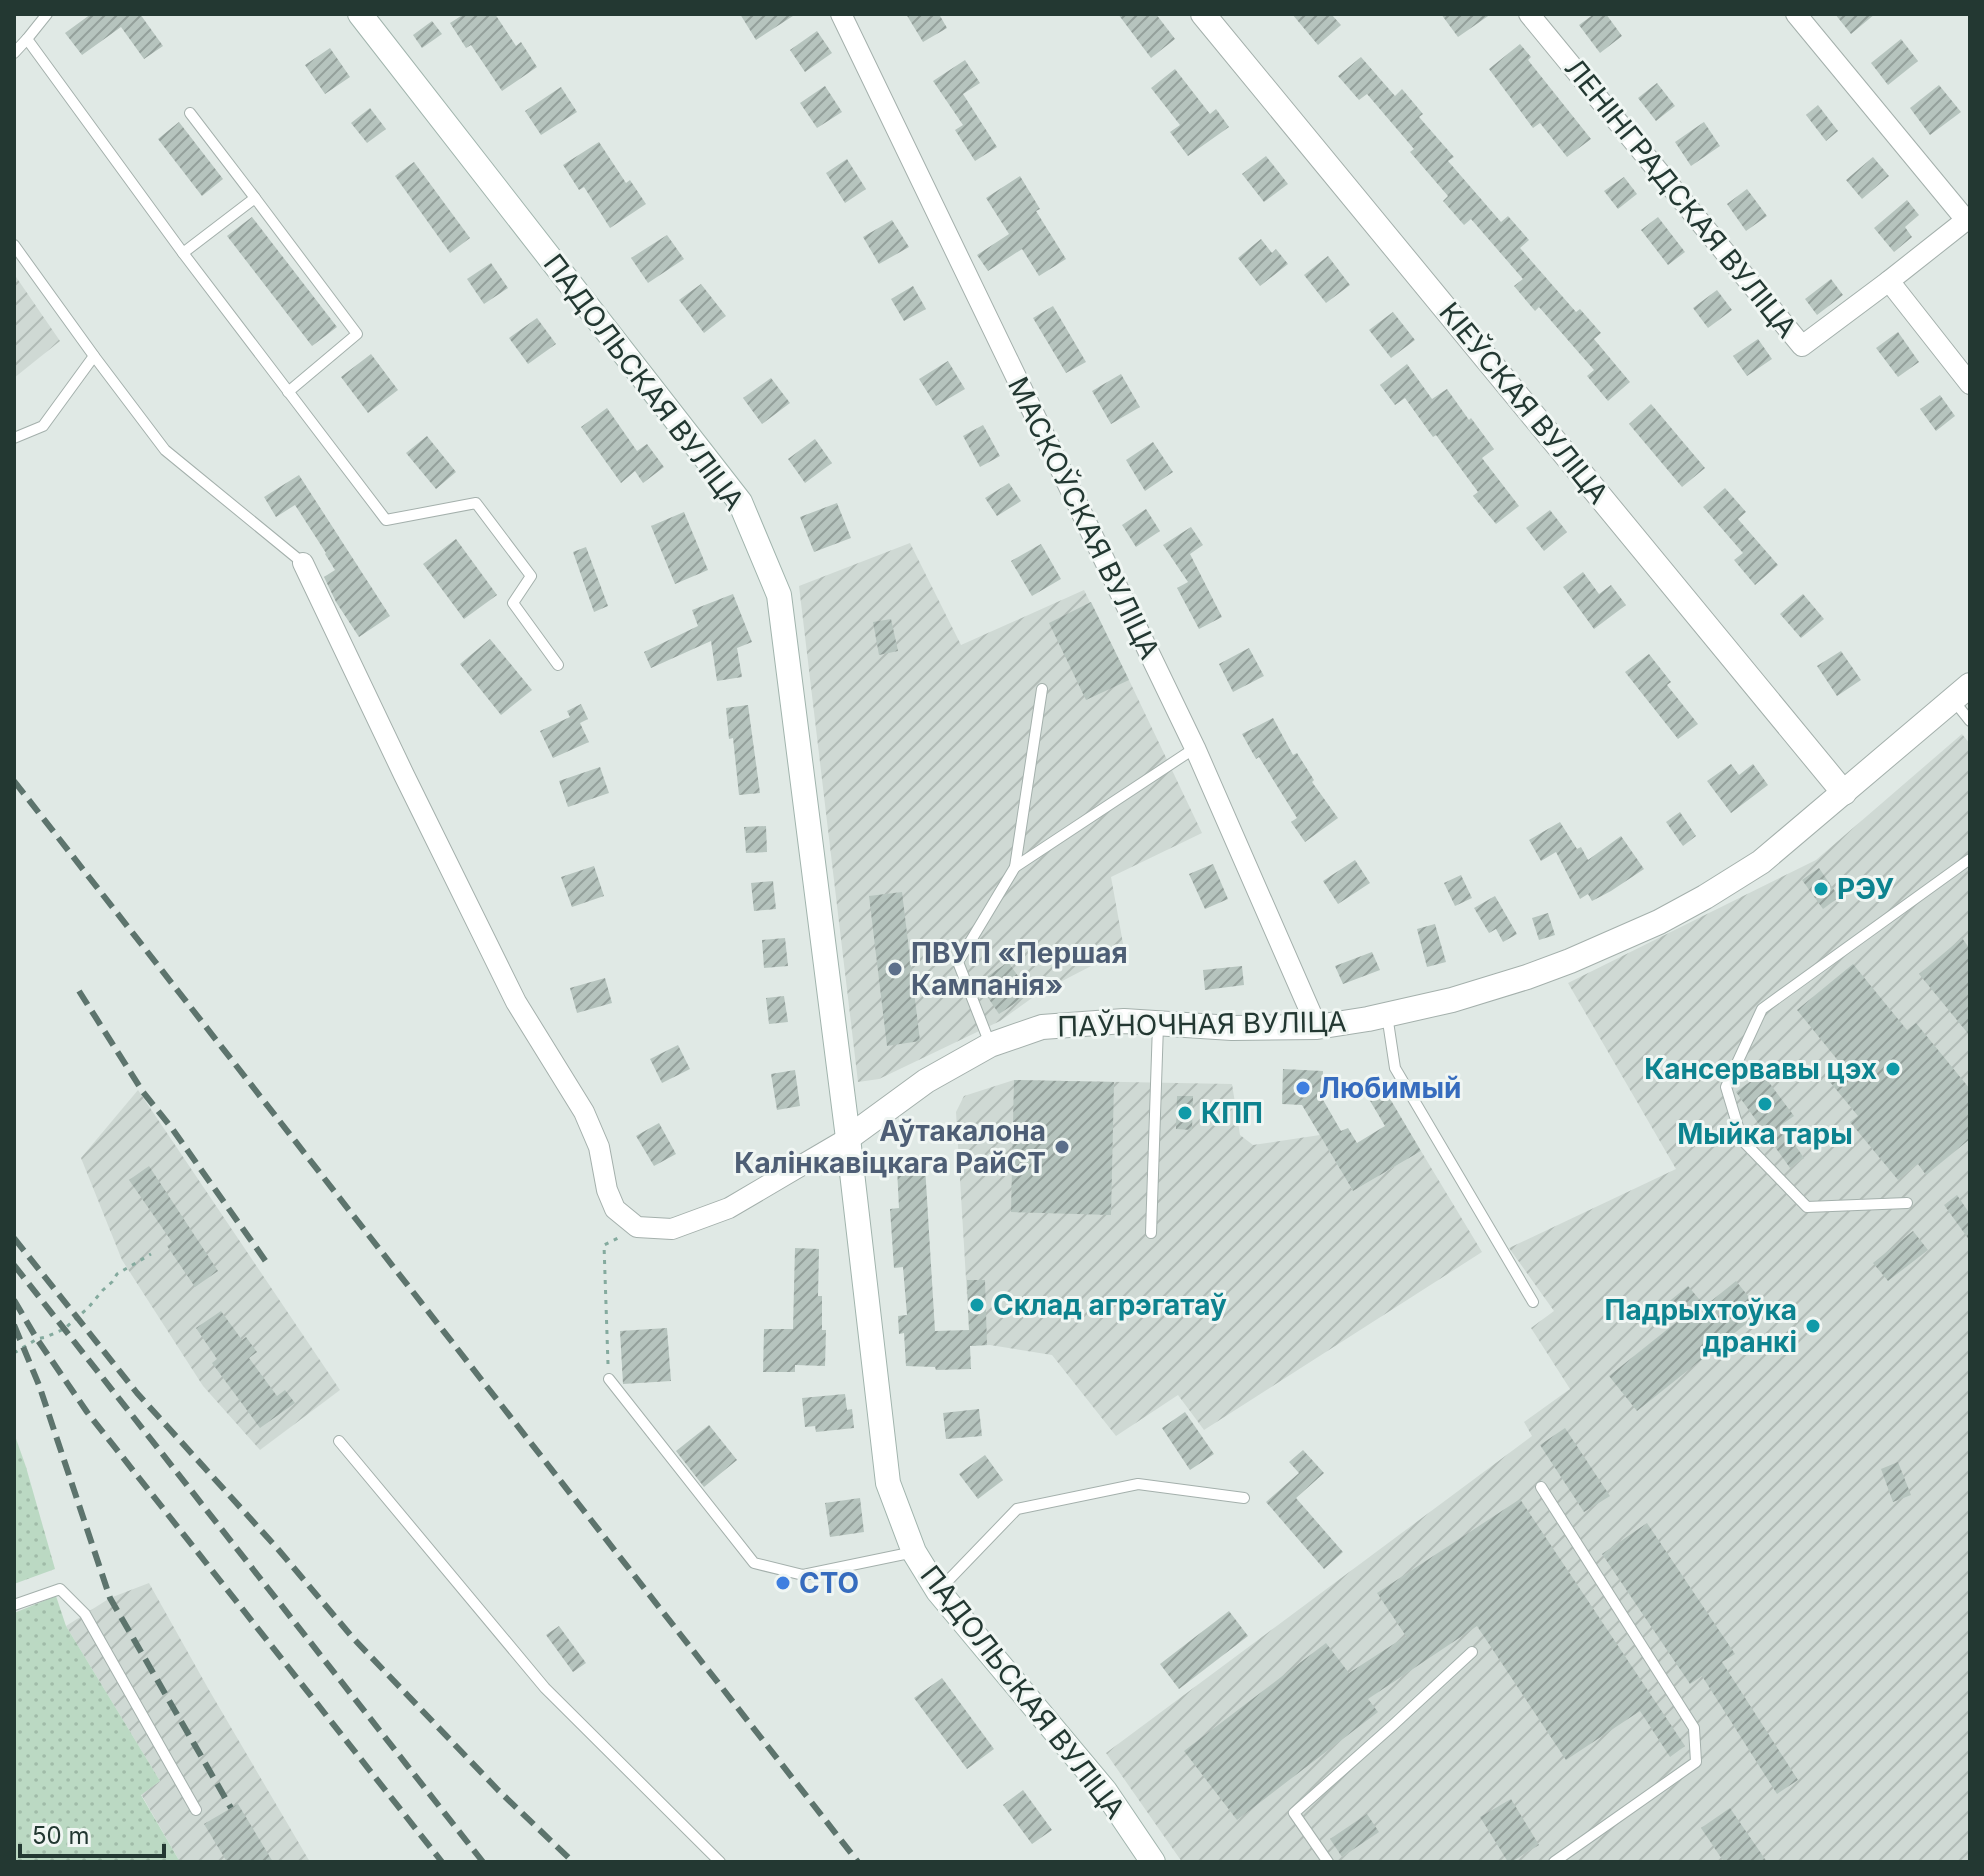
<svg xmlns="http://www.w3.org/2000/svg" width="1984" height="1876" font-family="Inter,sans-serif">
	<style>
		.industrial { fill: url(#industrial-furrows) }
		.grass { fill: url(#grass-dots) }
		.building { fill: url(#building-hatch) }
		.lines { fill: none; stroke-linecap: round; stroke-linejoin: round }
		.service-casing { stroke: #a4b0ac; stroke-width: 12 }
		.minor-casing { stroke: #a4b0ac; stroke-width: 22 }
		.tertiary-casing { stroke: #a4b0ac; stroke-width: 26 }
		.secondary-casing { stroke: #a1b4ad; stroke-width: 26 }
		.path { stroke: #84aa9e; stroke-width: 3; stroke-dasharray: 4 6; stroke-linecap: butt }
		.service { stroke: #fff; stroke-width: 10 }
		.minor { stroke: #fff; stroke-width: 20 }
		.tertiary { stroke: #fff; stroke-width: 24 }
		.secondary { stroke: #fff; stroke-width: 24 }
		.rail { stroke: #5d746d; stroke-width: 6; stroke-dasharray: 16 8; stroke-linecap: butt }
		.culture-dot { fill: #0f9aa8; stroke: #f0f6f3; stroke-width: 3 }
		.service-dot { fill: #5c6f8a; stroke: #f0f6f3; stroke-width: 3 }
		.shop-dot { fill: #3f7fe0; stroke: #f0f6f3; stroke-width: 3 }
		.labels { text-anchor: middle; stroke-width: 6; stroke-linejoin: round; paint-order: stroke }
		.street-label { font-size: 28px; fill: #233832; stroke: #f0f6f3 }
		.culture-label { font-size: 28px; font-weight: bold; fill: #0d838f; stroke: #f0f6f3; text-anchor: start }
		.service-label { font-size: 28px; font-weight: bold; fill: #4e5e75; stroke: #f0f6f3; text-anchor: start }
		.shop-label { font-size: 28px; font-weight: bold; fill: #366cbe; stroke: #f0f6f3; text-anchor: start }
	</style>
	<defs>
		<pattern id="industrial-furrows" width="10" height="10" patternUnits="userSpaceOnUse" patternTransform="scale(2)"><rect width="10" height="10" fill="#cfd9d4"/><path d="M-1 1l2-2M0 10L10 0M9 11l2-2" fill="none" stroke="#b1bbb6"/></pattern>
		<pattern id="grass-dots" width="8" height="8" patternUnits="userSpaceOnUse" patternTransform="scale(2)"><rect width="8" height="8" fill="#bbd9c3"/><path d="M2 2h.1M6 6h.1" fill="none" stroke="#a0bba8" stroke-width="1.8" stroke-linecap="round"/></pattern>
		<pattern id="building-hatch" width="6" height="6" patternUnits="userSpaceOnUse" patternTransform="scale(2)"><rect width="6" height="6" fill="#b6c4be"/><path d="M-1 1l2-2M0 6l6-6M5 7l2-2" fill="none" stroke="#94a09b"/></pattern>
	</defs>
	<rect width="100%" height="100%" fill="#e0e9e5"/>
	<g class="industrial">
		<path d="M14,274L60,341L14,378Z"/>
		<path d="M910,543L961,645L1084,590L1129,680L1202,833L1111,877L1124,949L1039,993L1000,1021L879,1079L858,1082L799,586Z"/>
		<path d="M1962,734L1970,744V1862H1182L1106,1753L1532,1436L1524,1422L1570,1389L1531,1328L1554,1311L1509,1248L1676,1169L1568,983L1816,860Z"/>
		<path d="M1014,1080L1232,1084L1240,1135L1253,1145L1320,1135L1353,1191L1421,1151L1482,1252L1204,1430L1178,1395L1116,1436L1052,1355L990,1345L970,1346L956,1112L964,1096Z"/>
		<path d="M138,1090L340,1390L260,1450L203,1386L122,1260L81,1158Z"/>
		<path d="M149,1583L209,1690L310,1862H180L141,1794L160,1781L66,1626L110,1598Z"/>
	</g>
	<g class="grass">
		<path d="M14,1433L26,1467L55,1569L14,1584Z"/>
		<path d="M56,1596L66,1626L160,1781L141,1795L180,1862H14V1613Z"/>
	</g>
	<g class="building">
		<path d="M91,14H140L163,46L144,59L121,27L82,55L65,33Z"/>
		<path d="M464,14H495L516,46L521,42L537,67L502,91L471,45L466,48L450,23Z"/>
		<path d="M740,14H796L756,40Z"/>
		<path d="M906,14H939L947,28L923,42Z"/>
		<path d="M1118,14H1156L1175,39L1151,58Z"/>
		<path d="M1292,14H1331L1341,25L1318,45Z"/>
		<path d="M1441,14H1491L1458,37Z"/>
		<path d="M1594,14H1606L1622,36L1600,53L1579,25Z"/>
		<path d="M1835,14H1875L1851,34Z"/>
		<path d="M432,21L442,34L422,48L413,35Z"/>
		<path d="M817,31L832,53L805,72L790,50Z"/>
		<path d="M1901,39L1918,61L1888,85L1871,63Z"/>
		<path d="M1520,44L1531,57L1528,60L1591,139L1567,157L1540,123L1533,128L1489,69Z"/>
		<path d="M330,48L350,77L325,94L305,65Z"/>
		<path d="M1361,57L1395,96L1402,89L1423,114L1419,117L1454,157L1448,161L1501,222L1508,216L1529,240L1520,248L1576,312L1580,309L1601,333L1594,339L1630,382L1608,401L1587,376L1594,370L1539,307L1535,311L1514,286L1523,279L1471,219L1464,225L1443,201L1448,196L1410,152L1414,149L1367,94L1359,100L1338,76Z"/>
		<path d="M965,60L980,83L963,94L997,147L975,161L955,130L963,125L933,81Z"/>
		<path d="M1175,69L1210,114L1216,109L1229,127L1188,156L1170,132L1180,125L1151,88Z"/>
		<path d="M1657,83L1675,106L1656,121L1638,98Z"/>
		<path d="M1939,85L1961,112L1930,135L1910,108Z"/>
		<path d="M825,86L842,112L817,128L800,103Z"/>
		<path d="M561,87L577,112L541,135L525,111Z"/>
		<path d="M1818,105L1838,131L1826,141L1806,115Z"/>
		<path d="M370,108L386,129L367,143L351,123Z"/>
		<path d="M179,122L223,179L202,196L158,139Z"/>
		<path d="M1704,122L1720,146L1691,166L1675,142Z"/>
		<path d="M599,142L626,183L630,180L646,204L610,228L584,187L579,190L563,165Z"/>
		<path d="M1266,156L1288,184L1264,202L1242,174Z"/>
		<path d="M1873,157L1889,176L1862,199L1846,180Z"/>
		<path d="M847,159L866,189L845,203L826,173Z"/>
		<path d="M414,162L470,238L450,253L395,176Z"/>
		<path d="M1020,176L1040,209L1036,211L1066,259L1039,276L1022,249L988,271L977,255L1009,234L986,198Z"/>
		<path d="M1624,177L1637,194L1618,209L1604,191Z"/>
		<path d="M1747,189L1767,216L1746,231L1727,204Z"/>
		<path d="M1907,200L1919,215L1905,227L1912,237L1894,252L1874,228Z"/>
		<path d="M252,217L337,327L312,346L227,236Z"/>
		<path d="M1658,217L1685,252L1668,265L1641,230Z"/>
		<path d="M892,220L909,247L879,264L863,237Z"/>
		<path d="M667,235L684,259L648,283L631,258Z"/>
		<path d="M1261,239L1272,253L1276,249L1288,264L1260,286L1238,258Z"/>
		<path d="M1328,256L1350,285L1326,303L1304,275Z"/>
		<path d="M491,263L508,288L484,304L467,279Z"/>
		<path d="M1831,279L1843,295L1817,315L1805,299Z"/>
		<path d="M701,284L726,316L704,333L679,300Z"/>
		<path d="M913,286L926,309L904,321L891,299Z"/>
		<path d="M1717,290L1732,310L1708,328L1693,308Z"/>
		<path d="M1053,306L1086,362L1066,373L1033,318Z"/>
		<path d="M1393,312L1415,340L1391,358L1369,330Z"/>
		<path d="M537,318L556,344L528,364L509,338Z"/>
		<path d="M1898,332L1919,362L1898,377L1876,348Z"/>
		<path d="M1758,339L1772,359L1747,376L1733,356Z"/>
		<path d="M371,354L398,390L368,413L341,377Z"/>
		<path d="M948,361L965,389L936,406L919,379Z"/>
		<path d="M1407,364L1432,399L1447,389L1469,420L1471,418L1494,449L1482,458L1519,506L1496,524L1473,496L1478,492L1436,435L1433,437L1405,398L1395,405L1380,385Z"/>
		<path d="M1121,374L1140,407L1111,424L1092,391Z"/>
		<path d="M771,378L790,403L762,424L743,398Z"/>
		<path d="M1940,395L1955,416L1936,431L1920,409Z"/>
		<path d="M1651,404L1705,468L1682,487L1629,424Z"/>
		<path d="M607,408L637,451L647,444L664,467L643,483L635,471L621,483L581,427Z"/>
		<path d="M983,425L1000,456L980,467L963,436Z"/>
		<path d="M427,436L456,472L436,489L406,453Z"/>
		<path d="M815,439L832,463L805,483L788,459Z"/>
		<path d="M1153,442L1173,472L1145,491L1126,460Z"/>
		<path d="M299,475L390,616L359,637L336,602L324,577L335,570L325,554L326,553L295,505L276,517L264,497Z"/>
		<path d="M1009,483L1021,501L997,516L985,498Z"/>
		<path d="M1725,488L1746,512L1738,519L1778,565L1755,585L1734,560L1743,553L1703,507Z"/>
		<path d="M837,503L851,538L814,552L800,517Z"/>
		<path d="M1146,509L1160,531L1136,547L1122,525Z"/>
		<path d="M1550,510L1567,532L1544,551L1526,528Z"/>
		<path d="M684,512L708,570L675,584L651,526Z"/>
		<path d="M1191,527L1203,545L1190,554L1222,617L1199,629L1177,588L1188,582L1163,545Z"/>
		<path d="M456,539L497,595L464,619L423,564Z"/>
		<path d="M1041,544L1061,579L1032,596L1011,561Z"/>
		<path d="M586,547L608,606L594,612L573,552Z"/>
		<path d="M1583,572L1599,594L1611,585L1626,605L1594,629L1563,587Z"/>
		<path d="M733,594L752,642L737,648L742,677L717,681L711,641L651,668L644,652L698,626L692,610Z"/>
		<path d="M1803,594L1824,619L1801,638L1780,614Z"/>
		<path d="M1091,602L1129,680L1086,700L1049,623Z"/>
		<path d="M891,619L898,651L879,655L873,622Z"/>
		<path d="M490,639L532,690L501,715L460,664Z"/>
		<path d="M1249,648L1264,676L1233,692L1219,664Z"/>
		<path d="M1841,651L1861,680L1837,696L1817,666Z"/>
		<path d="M1649,654L1671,682L1667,685L1698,724L1678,739L1625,672Z"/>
		<path d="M581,704L588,719L580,723L589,742L553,758L540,731L570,717L567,711Z"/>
		<path d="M748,705L760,793L739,795L733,738L729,739L726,708Z"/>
		<path d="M1273,718L1293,755L1297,753L1314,780L1312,782L1338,818L1305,842L1291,822L1297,818L1259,757L1256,759L1242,734Z"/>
		<path d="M1731,764L1739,775L1753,764L1768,785L1731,813L1707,781Z"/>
		<path d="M600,767L609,793L568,807L559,781Z"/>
		<path d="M1680,812L1696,836L1683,846L1666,822Z"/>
		<path d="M1560,822L1577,849L1581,847L1588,860L1621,836L1644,869L1611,891L1592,901L1588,894L1580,899L1556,852L1541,861L1529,840Z"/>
		<path d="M766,826L767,852L746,853L744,827Z"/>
		<path d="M1355,860L1370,883L1338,904L1323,881Z"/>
		<path d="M1213,864L1228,899L1205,909L1189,874Z"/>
		<path d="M594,866L604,896L572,907L561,877Z"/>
		<path d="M1819,868L1839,897L1823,909L1802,880Z"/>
		<path d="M1461,875L1472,898L1455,906L1444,883Z"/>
		<path d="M773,881L776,909L754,911L751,883Z"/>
		<path d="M902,892L920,1041L887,1046L869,896Z"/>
		<path d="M1495,896L1517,934L1503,942L1496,929L1489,933L1474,908Z"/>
		<path d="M1548,913L1555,935L1539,940L1532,918Z"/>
		<path d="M1435,924L1446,962L1427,967L1417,929Z"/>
		<path d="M785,938L788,966L764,968L762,940Z"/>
		<path d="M1962,938L1970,949V1036L1919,974Z"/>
		<path d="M1372,952L1380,970L1343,984L1335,966Z"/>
		<path d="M1008,962L1030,993L999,1014L978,983Z"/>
		<path d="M1853,964L1907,1030L1916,1023L1970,1089V1139L1926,1175L1918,1164L1898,1180L1850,1122L1858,1116L1825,1076L1840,1063L1797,1010Z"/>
		<path d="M1242,966L1244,985L1205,990L1203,970Z"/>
		<path d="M605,978L612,1003L577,1013L570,988Z"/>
		<path d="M784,996L788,1022L769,1024L766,998Z"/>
		<path d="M678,1045L690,1069L662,1083L650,1059Z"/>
		<path d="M1283,1069L1323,1071L1322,1098L1341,1131L1348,1128L1357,1143L1385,1126L1360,1084L1376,1075L1421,1151L1353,1191L1302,1105L1282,1104Z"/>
		<path d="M795,1070L800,1106L777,1110L771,1074Z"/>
		<path d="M1762,1073L1794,1116L1781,1125L1804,1158L1790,1168L1736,1092Z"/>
		<path d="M1014,1080L1114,1082L1111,1215L1011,1212Z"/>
		<path d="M1177,1096H1193L1192,1130L1176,1129Z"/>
		<path d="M659,1123L676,1154L654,1166L636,1136Z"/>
		<path d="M149,1166L218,1271L195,1287L167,1246L172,1242L129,1180Z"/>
		<path d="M925,1166L935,1331L969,1330L967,1280H985L987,1345L970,1346L971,1369L936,1370L935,1367L906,1366L904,1333L899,1334L898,1316L907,1315L903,1267L894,1268L890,1209L899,1208L897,1168Z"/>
		<path d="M1957,1195L1970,1214V1241L1944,1205Z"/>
		<path d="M1913,1231L1928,1250L1888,1281L1873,1263Z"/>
		<path d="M795,1248L819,1249L818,1296H822V1330H826L825,1366L795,1365V1372H763L764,1329H793Z"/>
		<path d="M1736,1281L1761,1312L1637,1411L1609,1376L1679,1320L1666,1304L1688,1286L1705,1306Z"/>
		<path d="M221,1311L242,1340L246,1337L257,1352L249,1358L277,1396L285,1390L295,1403L260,1428L212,1363L217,1359L196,1328Z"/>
		<path d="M667,1328L671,1381L623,1384L620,1331Z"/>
		<path d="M845,1394L847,1410L852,1409L854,1428L816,1432L815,1426L805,1427L802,1398Z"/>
		<path d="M979,1409L982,1436L946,1439L943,1413Z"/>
		<path d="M1185,1412L1214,1454L1190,1470L1162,1428Z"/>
		<path d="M709,1425L737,1460L704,1487L676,1451Z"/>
		<path d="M1565,1428L1610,1496L1584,1512L1540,1445Z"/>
		<path d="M1303,1450L1324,1473L1296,1498L1343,1552L1324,1569L1266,1502L1299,1473L1289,1462Z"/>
		<path d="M985,1455L1003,1480L978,1499L959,1474Z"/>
		<path d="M1898,1462L1911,1495L1893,1502L1881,1469Z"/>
		<path d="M860,1498L864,1532L830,1537L825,1503Z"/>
		<path d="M1520,1499L1685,1746L1670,1757L1640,1711L1566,1760L1477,1626L1368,1699L1378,1712L1237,1820L1184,1751L1326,1643L1349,1673L1406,1636L1377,1593Z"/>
		<path d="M1647,1523L1735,1654L1722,1662L1798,1780L1777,1794L1702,1676L1690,1684L1602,1554Z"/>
		<path d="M1229,1611L1248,1636L1179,1689L1160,1664Z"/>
		<path d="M559,1626L586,1663L573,1672L546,1635Z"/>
		<path d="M942,1678L994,1749L967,1769L914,1698Z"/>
		<path d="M1023,1790L1052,1830L1032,1844L1003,1805Z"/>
		<path d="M1511,1799L1539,1845L1511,1862H1508L1480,1817Z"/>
		<path d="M238,1804L273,1862H227L204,1824Z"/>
		<path d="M1730,1808L1767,1862H1724L1701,1828Z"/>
		<path d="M1367,1814L1379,1832L1342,1857L1330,1839Z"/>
	</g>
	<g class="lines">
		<defs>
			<g id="service">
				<path d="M47,14L27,39L183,253L386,520L476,503L531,576L513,603L558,665"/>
				<path d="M14,53L27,39"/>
				<path d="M190,113L255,198"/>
				<path d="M14,245L94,356L165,450L303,563"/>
				<path d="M183,253L255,198L357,334L288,392"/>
				<path d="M14,438L43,426L94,356"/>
				<path d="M1954,701L1970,721"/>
				<path d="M1015,867L1195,748"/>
				<path d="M1387,1015L1395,1068L1533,1302"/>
				<path d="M990,1044L958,962L1015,867L1042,689"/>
				<path d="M1907,1203L1807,1207L1742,1140L1726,1087L1762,1009L1970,859"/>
				<path d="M1151,1233L1158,1025"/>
				<path d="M609,1379L754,1563L803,1575L914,1552"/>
				<path d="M339,1441L545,1688L720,1862"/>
				<path d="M1541,1487L1694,1728L1696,1762L1554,1862"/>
				<path d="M938,1591L1017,1509L1138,1484L1244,1498"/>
				<path d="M14,1605L60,1589L85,1614L196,1810"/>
				<path d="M1328,1862L1294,1813L1392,1726L1472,1652"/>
			</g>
			<g id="minor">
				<path d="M841,14L1195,748L1317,1027"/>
				<path d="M1529,14L1802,346L1889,281L1970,384"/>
				<path d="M1796,14L1966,220"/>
				<path d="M1889,281L1970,217"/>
				<path d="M303,563L404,775L516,1002L584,1112L599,1147L607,1190L615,1209L637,1227L672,1229L729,1208L848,1138"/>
			</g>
			<g id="tertiary">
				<path d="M1203,14L1844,793"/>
				<path d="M848,1138L926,1081L990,1045L1042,1027L1124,1021L1232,1028L1317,1027L1368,1019L1452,1000L1527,977L1570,961L1659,922L1705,897L1761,862L1970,685"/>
			</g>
			<path id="secondary" d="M360,14L740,502L779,595L848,1138L888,1483L914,1552L938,1591L1105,1791L1153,1862"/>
		</defs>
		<use href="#service" class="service-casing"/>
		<use href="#minor" class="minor-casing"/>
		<use href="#tertiary" class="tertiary-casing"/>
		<use href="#secondary" class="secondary-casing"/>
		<g class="path">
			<path d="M14,1353L37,1339L46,1337L64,1329L88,1308L103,1290L112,1282L117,1274L151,1254"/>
			<path d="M608,1364L604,1245L620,1237"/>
		</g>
		<use href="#service" class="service"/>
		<use href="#minor" class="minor"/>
		<use href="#tertiary" class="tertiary"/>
		<use href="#secondary" class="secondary"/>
		<g class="rail">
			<path d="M14,781L858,1862"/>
			<path d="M79,991L143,1092L171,1127L267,1263"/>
			<path d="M14,1238L137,1393L277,1548L353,1638L498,1790L573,1862"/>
			<path d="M14,1265L483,1862"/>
			<path d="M14,1300L37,1339L87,1412L442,1862"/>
			<path d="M14,1325L39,1385L110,1598L231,1808"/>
		</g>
	</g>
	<g class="culture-dot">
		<circle cx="1821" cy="889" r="8"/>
		<circle cx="1893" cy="1069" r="8"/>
		<circle cx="1765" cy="1104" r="8"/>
		<circle cx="1185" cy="1113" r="8"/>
		<circle cx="977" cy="1305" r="8"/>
		<circle cx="1813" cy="1326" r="8"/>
	</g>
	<g class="service-dot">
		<circle cx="895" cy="969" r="8"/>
		<circle cx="1062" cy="1147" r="8"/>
	</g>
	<g class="shop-dot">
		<circle cx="1303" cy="1088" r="8"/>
		<circle cx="783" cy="1583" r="8"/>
	</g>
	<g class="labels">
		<g class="street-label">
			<text transform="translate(1681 198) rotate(51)" y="10">ЛЕНІНГРАДСКАЯ ВУЛІЦА</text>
			<text transform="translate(644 382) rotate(53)" y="10">ПАДОЛЬСКАЯ ВУЛІЦА</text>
			<text transform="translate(1524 403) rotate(51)" y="10">КІЕЎСКАЯ ВУЛІЦА</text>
			<text transform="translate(1084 518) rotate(64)" y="10">МАСКОЎСКАЯ ВУЛІЦА</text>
			<text transform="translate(1202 1024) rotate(-1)" y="10">ПАЎНОЧНАЯ ВУЛІЦА</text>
			<text transform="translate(1023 1692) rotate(52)" y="10">ПАДОЛЬСКАЯ ВУЛІЦА</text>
		</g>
		<g class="culture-label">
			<text x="1837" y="899">РЭУ</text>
			<text x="1877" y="1079" text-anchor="end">Кансервавы цэх</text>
			<text x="1201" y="1123">КПП</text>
			<text x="1765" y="1144" text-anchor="middle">Мыйка тары</text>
			<text x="993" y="1315">Склад агрэгатаў</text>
			<text x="1797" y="1320" text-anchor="end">Падрыхтоўка<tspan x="1797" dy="32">дранкі</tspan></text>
		</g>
		<g class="service-label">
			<text x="911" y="963">ПВУП «Першая<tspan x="911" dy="32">Кампанія»</tspan></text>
			<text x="1046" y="1141" text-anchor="end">Аўтакалона<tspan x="1046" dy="32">Калінкавіцкага РайСТ</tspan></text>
		</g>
		<g class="shop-label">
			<text x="1319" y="1098">Любимый</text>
			<text x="799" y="1593">СТО</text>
		</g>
	</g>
	<rect width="1984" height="1876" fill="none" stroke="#233832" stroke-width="32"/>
	<path d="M20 1844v12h144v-12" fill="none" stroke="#233832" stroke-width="4"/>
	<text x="32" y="1844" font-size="24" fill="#233832" stroke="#f0f6f3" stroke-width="6" paint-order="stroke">50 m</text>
</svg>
